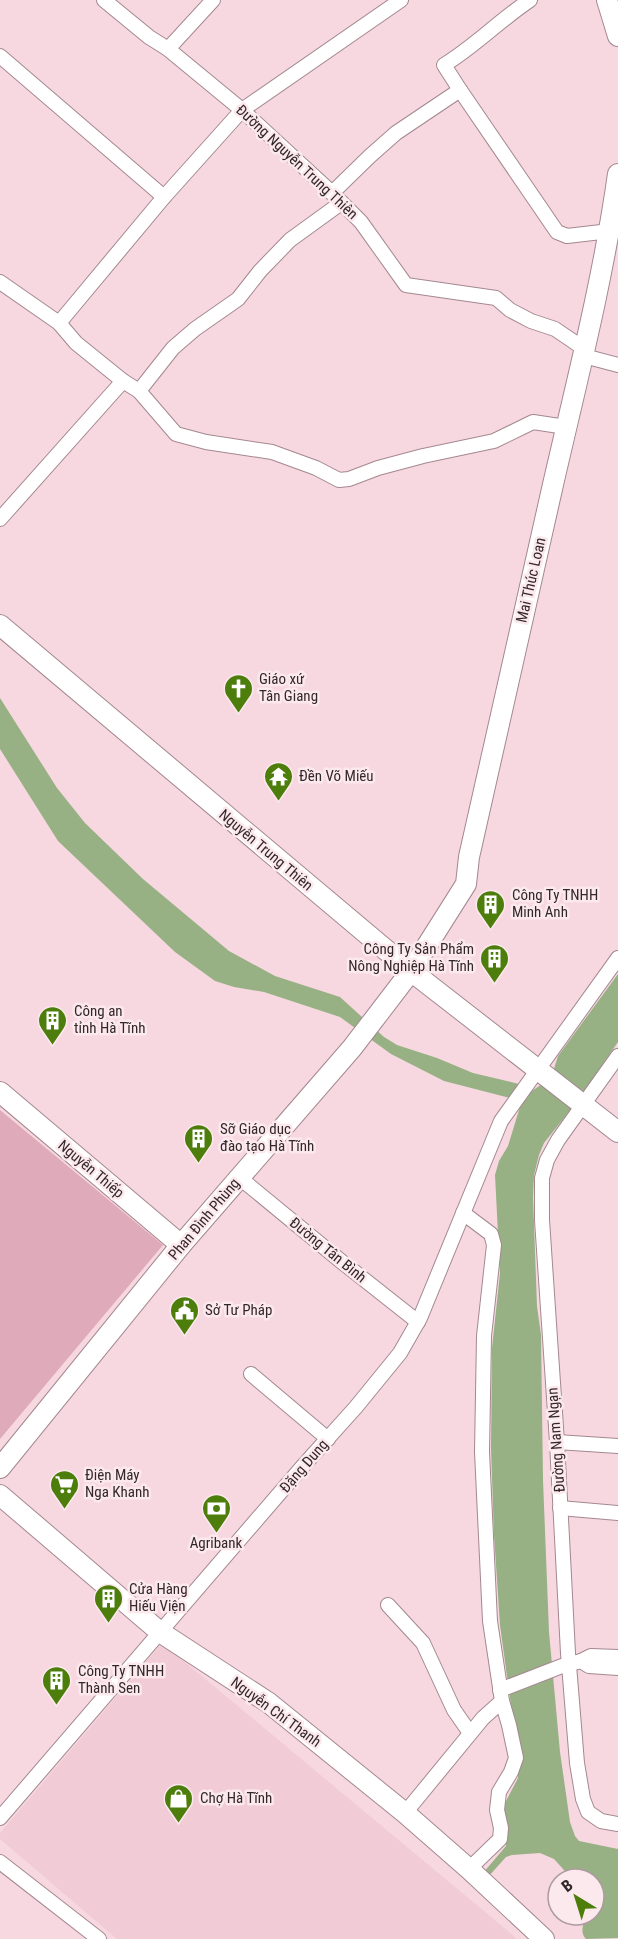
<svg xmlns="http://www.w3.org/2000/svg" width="618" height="1939" font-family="'Roboto Condensed',sans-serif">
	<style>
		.built { fill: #f1cbd6 }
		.green { fill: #dfabba }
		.water { fill: #97b184 }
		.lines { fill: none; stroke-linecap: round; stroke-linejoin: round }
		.street-casing { stroke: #a48890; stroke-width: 16 }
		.secondary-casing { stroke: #a48890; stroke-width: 22 }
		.street { stroke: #fff; stroke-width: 14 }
		.secondary { stroke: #fff; stroke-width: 20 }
		.labels { text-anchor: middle; stroke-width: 5; stroke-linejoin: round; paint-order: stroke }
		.street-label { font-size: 15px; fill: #32272a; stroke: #fce9ee }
		.poi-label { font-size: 15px; fill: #32272a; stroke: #fce9ee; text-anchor: start }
	</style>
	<rect width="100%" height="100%" fill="#f7d8e0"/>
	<path class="built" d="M162,1643L515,1937L517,1939H117L0,1839V1833Z"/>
	<path class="green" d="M0,1110L163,1245L0,1439Z"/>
	<g class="water">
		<path d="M0,698L57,788L85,823L143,879L229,951L275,976L340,997L384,1037L397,1045L437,1058L473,1073L519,1084L510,1098L444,1081L391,1054L340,1017L264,992L234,987L215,981L175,952L58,841L0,749Z"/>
		<path d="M618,974V1042L579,1099L544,1143L539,1155L534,1175L533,1197L537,1306L541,1335L543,1480L549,1632L560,1752L570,1822L575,1836L579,1841L618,1849V1938L586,1939C579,1932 584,1923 586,1915H594V1879H572L554,1859L540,1853L512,1855L506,1857L488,1877L483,1873L506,1846L503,1807L518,1778L516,1742L500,1625L494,1535L491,1449L492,1348L500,1273L495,1175L499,1161L508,1146L523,1097L545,1082L552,1075L558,1056Z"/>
	</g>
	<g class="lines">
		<defs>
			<g id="street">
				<path d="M104,0L149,37L168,49L242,110L332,193L361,222L406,285L496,298L510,310L531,321L555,329L586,350"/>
				<path d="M168,49L213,0"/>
				<path d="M0,56L164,197"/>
				<path d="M460,90L557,232L567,236L610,231"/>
				<path d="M332,193L370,156L396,133L460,90L444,65C474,47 500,20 530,0"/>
				<path d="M0,282L59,323L76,343L123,381"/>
				<path d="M59,323L164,197L242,110L401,0"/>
				<path d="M584,356L618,365"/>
				<path d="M139,391L176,434L206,442L272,452L316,468L339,480L349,479L378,468L423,456L494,441L533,422L566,427"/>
				<path d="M0,519L123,381L139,391L173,348L195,329L238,299L260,271L290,240L341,203"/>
				<path d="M618,1056L558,1140L547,1160L542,1178V1220L557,1442L568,1653L577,1763L583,1799L588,1812L601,1821L618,1824"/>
				<path d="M240,1178L342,1262L418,1322"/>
				<path d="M463,1213L491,1234L494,1245L484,1336L482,1452L490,1621L502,1701L509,1725L516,1758L511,1772L499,1792L497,1810L501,1828L500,1839L469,1869"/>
				<path d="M251,1374L328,1439"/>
				<path d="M557,1442L618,1446"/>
				<path d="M560,1508L618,1513"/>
				<path d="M388,1605L423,1643L454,1710L470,1733"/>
				<path d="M618,1657L591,1656L581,1661L589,1666L618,1668"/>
				<path d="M500,1690L562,1666L581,1661"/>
				<path d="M405,1813L483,1718L502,1701"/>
				<path d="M0,1818L303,1466L356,1407L400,1353L420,1318L501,1121L618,958"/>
				<path d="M0,1862L99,1939"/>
			</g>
			<g id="secondary">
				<path d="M607,0L618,36"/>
				<path d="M0,625L411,971L618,1132"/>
				<path d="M0,1092L181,1245"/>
				<path d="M0,1468L181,1245L352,1048L372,1022L411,971L466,884L469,857C497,735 524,612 552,489C576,384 603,281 618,174"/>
				<path d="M0,1495L160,1632L269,1703L405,1813L469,1869L544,1939"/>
			</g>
		</defs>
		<use href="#street" class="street-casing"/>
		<use href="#secondary" class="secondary-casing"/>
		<use href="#street" class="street"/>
		<use href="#secondary" class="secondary"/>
	</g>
	<defs>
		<symbol id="church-pin" viewBox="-11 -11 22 30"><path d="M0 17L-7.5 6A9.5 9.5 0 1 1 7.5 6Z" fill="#4d7e0c" stroke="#fce9ee"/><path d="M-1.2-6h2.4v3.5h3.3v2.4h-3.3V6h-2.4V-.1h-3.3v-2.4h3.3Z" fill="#fff"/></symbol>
		<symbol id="temple-pin" viewBox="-11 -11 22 30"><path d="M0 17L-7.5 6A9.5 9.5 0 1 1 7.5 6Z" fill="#4d7e0c" stroke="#fce9ee"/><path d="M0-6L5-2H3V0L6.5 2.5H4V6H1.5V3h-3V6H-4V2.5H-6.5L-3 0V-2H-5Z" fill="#fff"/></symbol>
		<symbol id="building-pin" viewBox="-11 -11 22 30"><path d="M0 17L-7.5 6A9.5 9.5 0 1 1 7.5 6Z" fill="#4d7e0c" stroke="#fce9ee"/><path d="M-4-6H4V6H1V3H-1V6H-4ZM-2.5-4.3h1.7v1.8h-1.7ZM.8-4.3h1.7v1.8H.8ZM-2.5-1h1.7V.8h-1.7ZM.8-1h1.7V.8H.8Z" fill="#fff"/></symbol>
		<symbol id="civic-pin" viewBox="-11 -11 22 30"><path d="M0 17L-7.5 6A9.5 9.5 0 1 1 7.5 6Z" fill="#4d7e0c" stroke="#fce9ee"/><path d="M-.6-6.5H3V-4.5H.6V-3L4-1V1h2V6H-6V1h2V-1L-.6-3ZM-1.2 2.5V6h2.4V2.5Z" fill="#fff"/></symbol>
		<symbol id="supermarket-pin" viewBox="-11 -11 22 30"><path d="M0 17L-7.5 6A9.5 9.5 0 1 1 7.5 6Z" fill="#4d7e0c" stroke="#fce9ee"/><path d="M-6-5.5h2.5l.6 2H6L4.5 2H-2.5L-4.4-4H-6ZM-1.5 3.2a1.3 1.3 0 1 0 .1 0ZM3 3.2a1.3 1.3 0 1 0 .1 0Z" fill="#fff"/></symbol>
		<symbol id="bank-pin" viewBox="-11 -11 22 30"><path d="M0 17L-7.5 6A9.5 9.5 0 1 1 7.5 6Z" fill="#4d7e0c" stroke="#fce9ee"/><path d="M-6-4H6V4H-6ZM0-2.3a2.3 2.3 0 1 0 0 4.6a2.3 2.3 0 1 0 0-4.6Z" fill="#fff"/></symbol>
		<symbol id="shop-pin" viewBox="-11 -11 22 30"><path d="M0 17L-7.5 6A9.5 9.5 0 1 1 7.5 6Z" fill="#4d7e0c" stroke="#fce9ee"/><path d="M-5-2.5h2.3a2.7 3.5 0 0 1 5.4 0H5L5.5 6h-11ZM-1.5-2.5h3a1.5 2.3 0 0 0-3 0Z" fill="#fff"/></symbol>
	</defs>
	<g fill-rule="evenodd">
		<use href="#church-pin" x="222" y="672" width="33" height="45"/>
		<use href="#temple-pin" x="262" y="760" width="33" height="45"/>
		<use href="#building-pin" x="474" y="888" width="33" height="45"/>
		<use href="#building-pin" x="478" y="942" width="33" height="45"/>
		<use href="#building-pin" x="36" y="1004" width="33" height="45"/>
		<use href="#building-pin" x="182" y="1122" width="33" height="45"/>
		<use href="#civic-pin" x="168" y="1294" width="33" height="45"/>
		<use href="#supermarket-pin" x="48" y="1468" width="33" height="45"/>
		<use href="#bank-pin" x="200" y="1492" width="33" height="45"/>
		<use href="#building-pin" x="92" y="1582" width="33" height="45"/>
		<use href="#building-pin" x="40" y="1664" width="33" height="45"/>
		<use href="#shop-pin" x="162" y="1782" width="33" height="45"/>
	</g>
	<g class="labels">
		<g class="street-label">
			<text transform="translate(297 162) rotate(43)" y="5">Đường Nguyễn Trung Thiên</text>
			<text transform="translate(531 580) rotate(-77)" y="5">Mai Thúc Loan</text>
			<text transform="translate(266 850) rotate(40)" y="5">Nguyễn Trung Thiên</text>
			<text transform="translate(91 1169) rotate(40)" y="5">Nguyễn Thiếp</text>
			<text transform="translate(204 1219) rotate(-50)" y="5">Phan Đình Phùng</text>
			<text transform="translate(328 1250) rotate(39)" y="5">Đường Tân Bình</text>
			<text transform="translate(556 1440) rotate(-94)" y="5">Đường Nam Ngạn</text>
			<text transform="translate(304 1466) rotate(-49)" y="5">Đặng Dung</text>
			<text transform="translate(276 1712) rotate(36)" y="5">Nguyễn Chí Thanh</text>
		</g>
		<g class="poi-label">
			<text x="259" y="684">Giáo xứ<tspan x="259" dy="17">Tân Giang</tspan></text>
			<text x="299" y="781">Đền Võ Miếu</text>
			<text x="512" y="900">Công Ty TNHH<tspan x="512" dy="17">Minh Anh</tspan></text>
			<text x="474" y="954" text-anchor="end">Công Ty Sản Phẩm<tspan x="474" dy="17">Nông Nghiệp Hà Tĩnh</tspan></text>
			<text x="74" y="1016">Công an<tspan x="74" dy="17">tỉnh Hà Tĩnh</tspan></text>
			<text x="220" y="1134">Sỡ Giáo dục<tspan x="220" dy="17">đào tạo Hà Tĩnh</tspan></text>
			<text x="205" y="1315">Sở Tư Pháp</text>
			<text x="85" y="1480">Điện Máy<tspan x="85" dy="17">Nga Khanh</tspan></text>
			<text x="216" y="1548" text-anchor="middle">Agribank</text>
			<text x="129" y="1594">Cửa Hàng<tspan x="129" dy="17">Hiếu Viện</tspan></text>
			<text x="78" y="1676">Công Ty TNHH<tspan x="78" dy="17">Thành Sen</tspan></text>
			<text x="200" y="1803">Chợ Hà Tĩnh</text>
		</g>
	</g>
	<g transform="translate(576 1897) rotate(322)"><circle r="28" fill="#fce9ee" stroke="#ab9ba0" stroke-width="1.5"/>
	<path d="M0-4.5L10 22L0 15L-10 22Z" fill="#4d7e0c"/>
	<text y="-9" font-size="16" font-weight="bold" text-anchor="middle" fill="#32272a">B</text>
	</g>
</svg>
